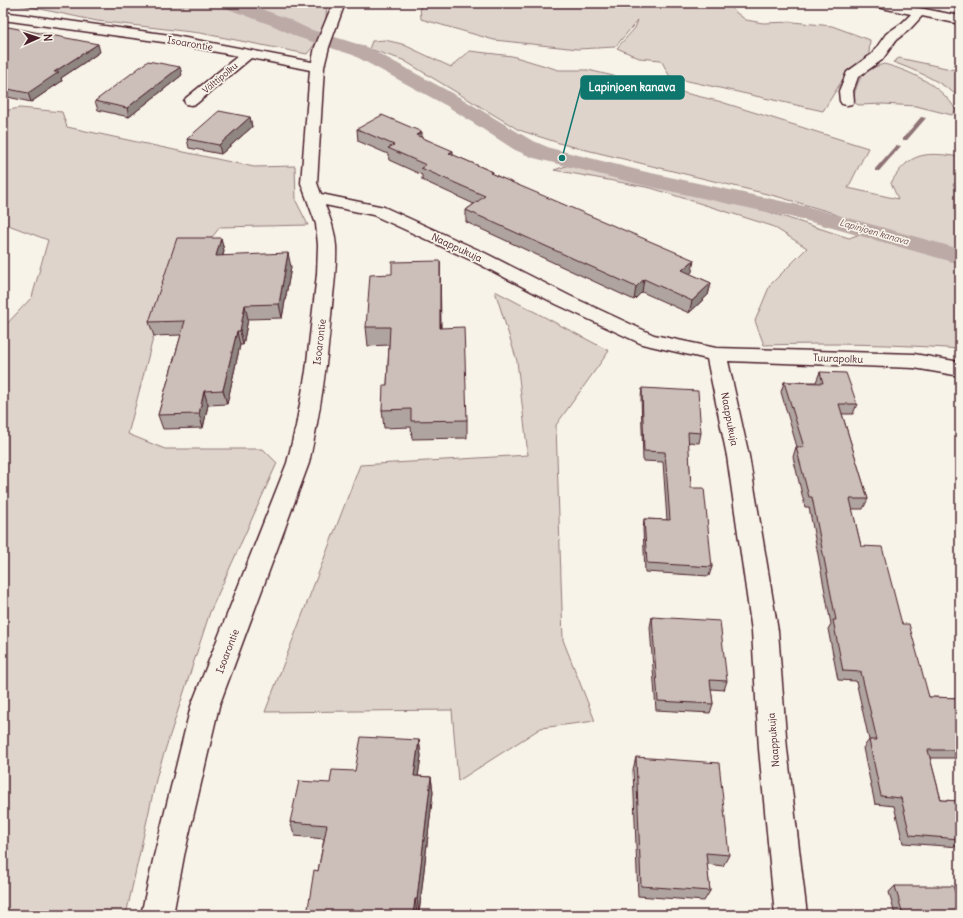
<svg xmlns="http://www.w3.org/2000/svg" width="963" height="918" font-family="Delius,sans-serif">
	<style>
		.green { fill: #ded4cc; stroke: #947a7c }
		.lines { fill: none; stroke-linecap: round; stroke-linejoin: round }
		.stream { fill: #8e7275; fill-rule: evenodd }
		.canal { fill: #bcaaa7; fill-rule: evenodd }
		.minor-casing { stroke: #4a1f2b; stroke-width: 3 }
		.minor { fill: #f7f3e8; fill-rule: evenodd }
		.wall { fill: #afa49f; stroke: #4a1f2b }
		.shaded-wall { fill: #8f8682; stroke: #4a1f2b }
		.building { fill: #ccbfb9; stroke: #4a1f2b }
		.labels { text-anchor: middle; stroke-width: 3.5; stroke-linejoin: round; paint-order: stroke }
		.far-street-label { font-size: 9px; fill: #4a1f2b; stroke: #f7f3e8 }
		.far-water-label { font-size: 9px; font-style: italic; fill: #6c4950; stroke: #f7f3e8 }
		.street-label { font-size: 10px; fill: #4a1f2b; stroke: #f7f3e8 }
		.leader { fill: none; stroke: #0f766e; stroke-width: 1.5 }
		.callout-dot { fill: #0f766e; stroke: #f7f3e8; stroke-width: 1.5 }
		.callout { fill: #0f766e; stroke: #0f766e; stroke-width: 1.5 }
		.callout-label { font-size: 11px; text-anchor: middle; font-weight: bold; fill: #fff }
	</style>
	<rect width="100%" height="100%" fill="#f7f3e8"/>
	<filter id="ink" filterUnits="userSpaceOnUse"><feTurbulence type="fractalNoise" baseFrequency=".025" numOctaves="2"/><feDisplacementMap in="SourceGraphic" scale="8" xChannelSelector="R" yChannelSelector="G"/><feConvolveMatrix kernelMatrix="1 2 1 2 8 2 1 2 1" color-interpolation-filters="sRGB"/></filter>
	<g filter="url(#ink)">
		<g class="green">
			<path d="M12,3H327L325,32L307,54L200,33L97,21Z"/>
			<path d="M421,3H609L629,9L634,3H729L734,11L746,20L763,23L793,22L832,26L870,40L869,53L865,63L850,68L823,111L670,77L661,60L639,58L617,48L635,28L638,20L615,47L578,49L494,40L421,19L420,6Z"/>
			<path d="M385,40L402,44L451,67L470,51L512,56L559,70H588L664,88L718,101L868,148L848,188L898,199L891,183C909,151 927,152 960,157V184H953L956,191L960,192V349C895,344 829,343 764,345L755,321L770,285L807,248L772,226L651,188L554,170L569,165L760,209L849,238L871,230L830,212L779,197L562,144L519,130L403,60L369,49L372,41Z"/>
			<path d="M899,58L960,71V98C941,81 917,71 893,62Z"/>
			<path d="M884,64C911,71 942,86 956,110L952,115L916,106L883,104L859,105L852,102C859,79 859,71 884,64Z"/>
			<path d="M20,108L62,112L67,127L254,167L295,166L296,201L308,225L220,227L209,241L176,250L128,434L165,449H263L277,463L210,612L157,775L126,915H3V328L32,297L48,240L3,223V111Z"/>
			<path d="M495,291L609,351L556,425L563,640L595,721L541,728L458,781L452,710L265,712L360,465L528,455L517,361Z"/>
		</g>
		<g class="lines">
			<g class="stream">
				<path d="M921,117L926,118L907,140H903V138Z"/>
				<path d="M896,145L901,146L879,171H875V169Z"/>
			</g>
			<path class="canal" d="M220,3H245L286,18L309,29L367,47L461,98L531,140L550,148L642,171L809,207L960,249V264L804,220L642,185L534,158L515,150L447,106L353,55L297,37L274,26L223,7Z"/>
			<defs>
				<g id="minor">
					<path d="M333,3H345L329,47L324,67L317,183L321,194L384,207L485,253L570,296L654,335L716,348L914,354L960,362V376L914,368L728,361L749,456L778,631L787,749L807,915H775L759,749L752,631L727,456L707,359L642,344L556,304L473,261L395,225L373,215L325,205C330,218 335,231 336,246C337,269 333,292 331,316C327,365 320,414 309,463L219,706L184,856L173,915H141L154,856L191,706L287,463L296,426L306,371L317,274L318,245L316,224L301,183L310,70L251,58L196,104L191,105L186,104L184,101L186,98L238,56L170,43L3,20V12L170,35L312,62L315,47Z"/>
					<path d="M870,3H894L960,16V24L922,16L910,29L896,40L882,60L858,77L853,91L854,101L852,104L847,105L842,104L840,101L839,91L847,72L872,54L886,34L902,23L911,14L872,6Z"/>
				</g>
			</defs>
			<use href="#minor" class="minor-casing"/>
			<use href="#minor" class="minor"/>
		</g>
		<g class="wall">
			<path d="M3,26L100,52L61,78L62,81L31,102L3,96Z"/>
			<path d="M182,75L129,117L98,110L95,101Z"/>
			<path d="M250,117L252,127L221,154L189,148L187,139Z"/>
			<path d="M357,129L422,137L453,155L493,172V174L692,272L690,274L711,283L708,295L689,313L642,292L634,300L466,222V210L474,204L422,180V175L389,160L388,154L358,141Z"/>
			<path d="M221,238L224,251L223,256L291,267L282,318L248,319L243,345H240L227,404L208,405L203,428L163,429L158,415L181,335L154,336L149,322Z"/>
			<path d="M440,261L441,328L467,420V438L412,439L411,427L384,428L382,410L387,385L389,345L368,346L366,327Z"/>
			<path d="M820,372L857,404L853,414H842L868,499L863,509H852L861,546L902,624L929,697L960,698V758H930L941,800L960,801V847L903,843L894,806L875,804L863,748L869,740L856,681L838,680L828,629L831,624L809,507H805L793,457L796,447H797L781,392L784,382H816Z"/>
			<path d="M642,388L701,433L699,443L688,442L691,488L712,567L709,576L645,572L643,529L644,519L667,520L663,462L643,461L641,397Z"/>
			<path d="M652,617L727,681L724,690L711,689L713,704L710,713L656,710L650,627Z"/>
			<path d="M419,740L421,756L418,776L431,777L433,792L419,913L417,912V915H307L318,871L324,839L295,836L290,822L330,783Z"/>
			<path d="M636,757L729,855L723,866L707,864L710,891L704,901L638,896L633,770Z"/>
			<path d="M895,886L960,915H895L889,892Z"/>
		</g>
		<g class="shaded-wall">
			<path d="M98,44L100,52L61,78L62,81L31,102L28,93L54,72Z"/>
			<path d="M180,67L182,75L129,117L127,108Z"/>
			<path d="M250,117L252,127L221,154L219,145Z"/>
			<path d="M422,132V144L416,135Z"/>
			<path d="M453,151V163L449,153Z"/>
			<path d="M221,238L224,251L219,270L216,256Z"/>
			<path d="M288,253L291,267L282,318L279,304Z"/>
			<path d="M694,260L692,272L680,283L682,270Z"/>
			<path d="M440,261V279L441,346L440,328Z"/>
			<path d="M644,279L642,292L634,300L636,287Z"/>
			<path d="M711,283L708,295L689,313L692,301Z"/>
			<path d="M245,305L248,319L243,345L240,331Z"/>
			<path d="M237,331L240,345L227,404L223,390Z"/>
			<path d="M204,391L208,405L203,428L199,414Z"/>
			<path d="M419,740L421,756L416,791L414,776Z"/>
			<path d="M431,777L433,792L419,913L417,899Z"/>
			<path d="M415,899L417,912V915H413Z"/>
		</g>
		<g class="building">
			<path d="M3,26L98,44L54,72H59L28,93L3,88Z"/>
			<path d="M148,61L180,67L127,108L95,101Z"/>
			<path d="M219,111L250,117L219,145L187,139Z"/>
			<path d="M382,115L422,132L416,135L453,151L449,153L493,172L490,173L694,260L682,270L711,283L692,301L644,279L636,287L466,210L485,196L421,168L426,165L388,148L394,145L357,129Z"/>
			<path d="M177,238H221L216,256L288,253L279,304L245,305L240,331H237L223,390L204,391L199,414L158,415L185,321L149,322Z"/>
			<path d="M440,261V328L464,327L467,420L411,421V409L382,410L383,385H387L390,327H366L370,275L392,274V262Z"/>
			<path d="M820,372L846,373L857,404H839L868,499H850L861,546L882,547L902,624H909L929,697L960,698V750H928L941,800L960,801V839L910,835L901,798L881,796L869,740H877L861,672L843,671L833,620H836L812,497H809L796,447H804L784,382L823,383Z"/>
			<path d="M642,388L698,391L701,433L688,432L691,488H704L712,567L647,563L644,519L670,520L665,452L644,451Z"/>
			<path d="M652,617L720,621L727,681L710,680L713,704L658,701Z"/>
			<path d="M361,737L419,740L414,776L431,777L417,899H415L413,915H307L314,870L318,871L327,825L290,822L299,781L330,783L332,770L355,771Z"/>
			<path d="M636,757L719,763L729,855L706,853L710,891L641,886Z"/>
			<path d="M895,886H953L960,907V915H903Z"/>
		</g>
	</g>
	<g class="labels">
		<g class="far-street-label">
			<text transform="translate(220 78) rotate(-40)" y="3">Välttipolku</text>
		</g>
		<g class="far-water-label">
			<text transform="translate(874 232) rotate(16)" y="3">Lapinjoen kanava</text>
		</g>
		<g class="street-label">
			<text transform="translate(190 43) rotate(10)" y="4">Isoarontie</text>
			<text transform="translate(457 247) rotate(25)" y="4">Naappukuja</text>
			<text transform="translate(319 342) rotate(-83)" y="4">Isoarontie</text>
			<text transform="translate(838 358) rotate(2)" y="4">Tuurapolku</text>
			<text transform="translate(730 419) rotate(79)" y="4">Naappukuja</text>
			<text transform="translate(227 651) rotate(-69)" y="4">Isoarontie</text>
			<text transform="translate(773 740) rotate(-95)" y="4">Naappukuja</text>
		</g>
	</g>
	<path class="leader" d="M562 158L581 87"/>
	<circle class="callout-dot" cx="562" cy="158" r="4"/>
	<rect class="callout" x="581" y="76" width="103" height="23" rx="4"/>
	<g class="callout-label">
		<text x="632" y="91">Lapinjoen kanava</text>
	</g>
	<rect width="963" height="918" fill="none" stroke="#f7f3e8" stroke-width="16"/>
	<rect x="8" y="8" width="947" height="902" fill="none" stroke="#4a1f2b" stroke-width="1.5" filter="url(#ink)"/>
	<g transform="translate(38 38) rotate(87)" stroke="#f7f3e8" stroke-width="3" paint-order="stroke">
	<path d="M0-3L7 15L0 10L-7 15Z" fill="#4a1f2b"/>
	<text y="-6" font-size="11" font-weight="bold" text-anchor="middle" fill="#4a1f2b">N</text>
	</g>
</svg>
